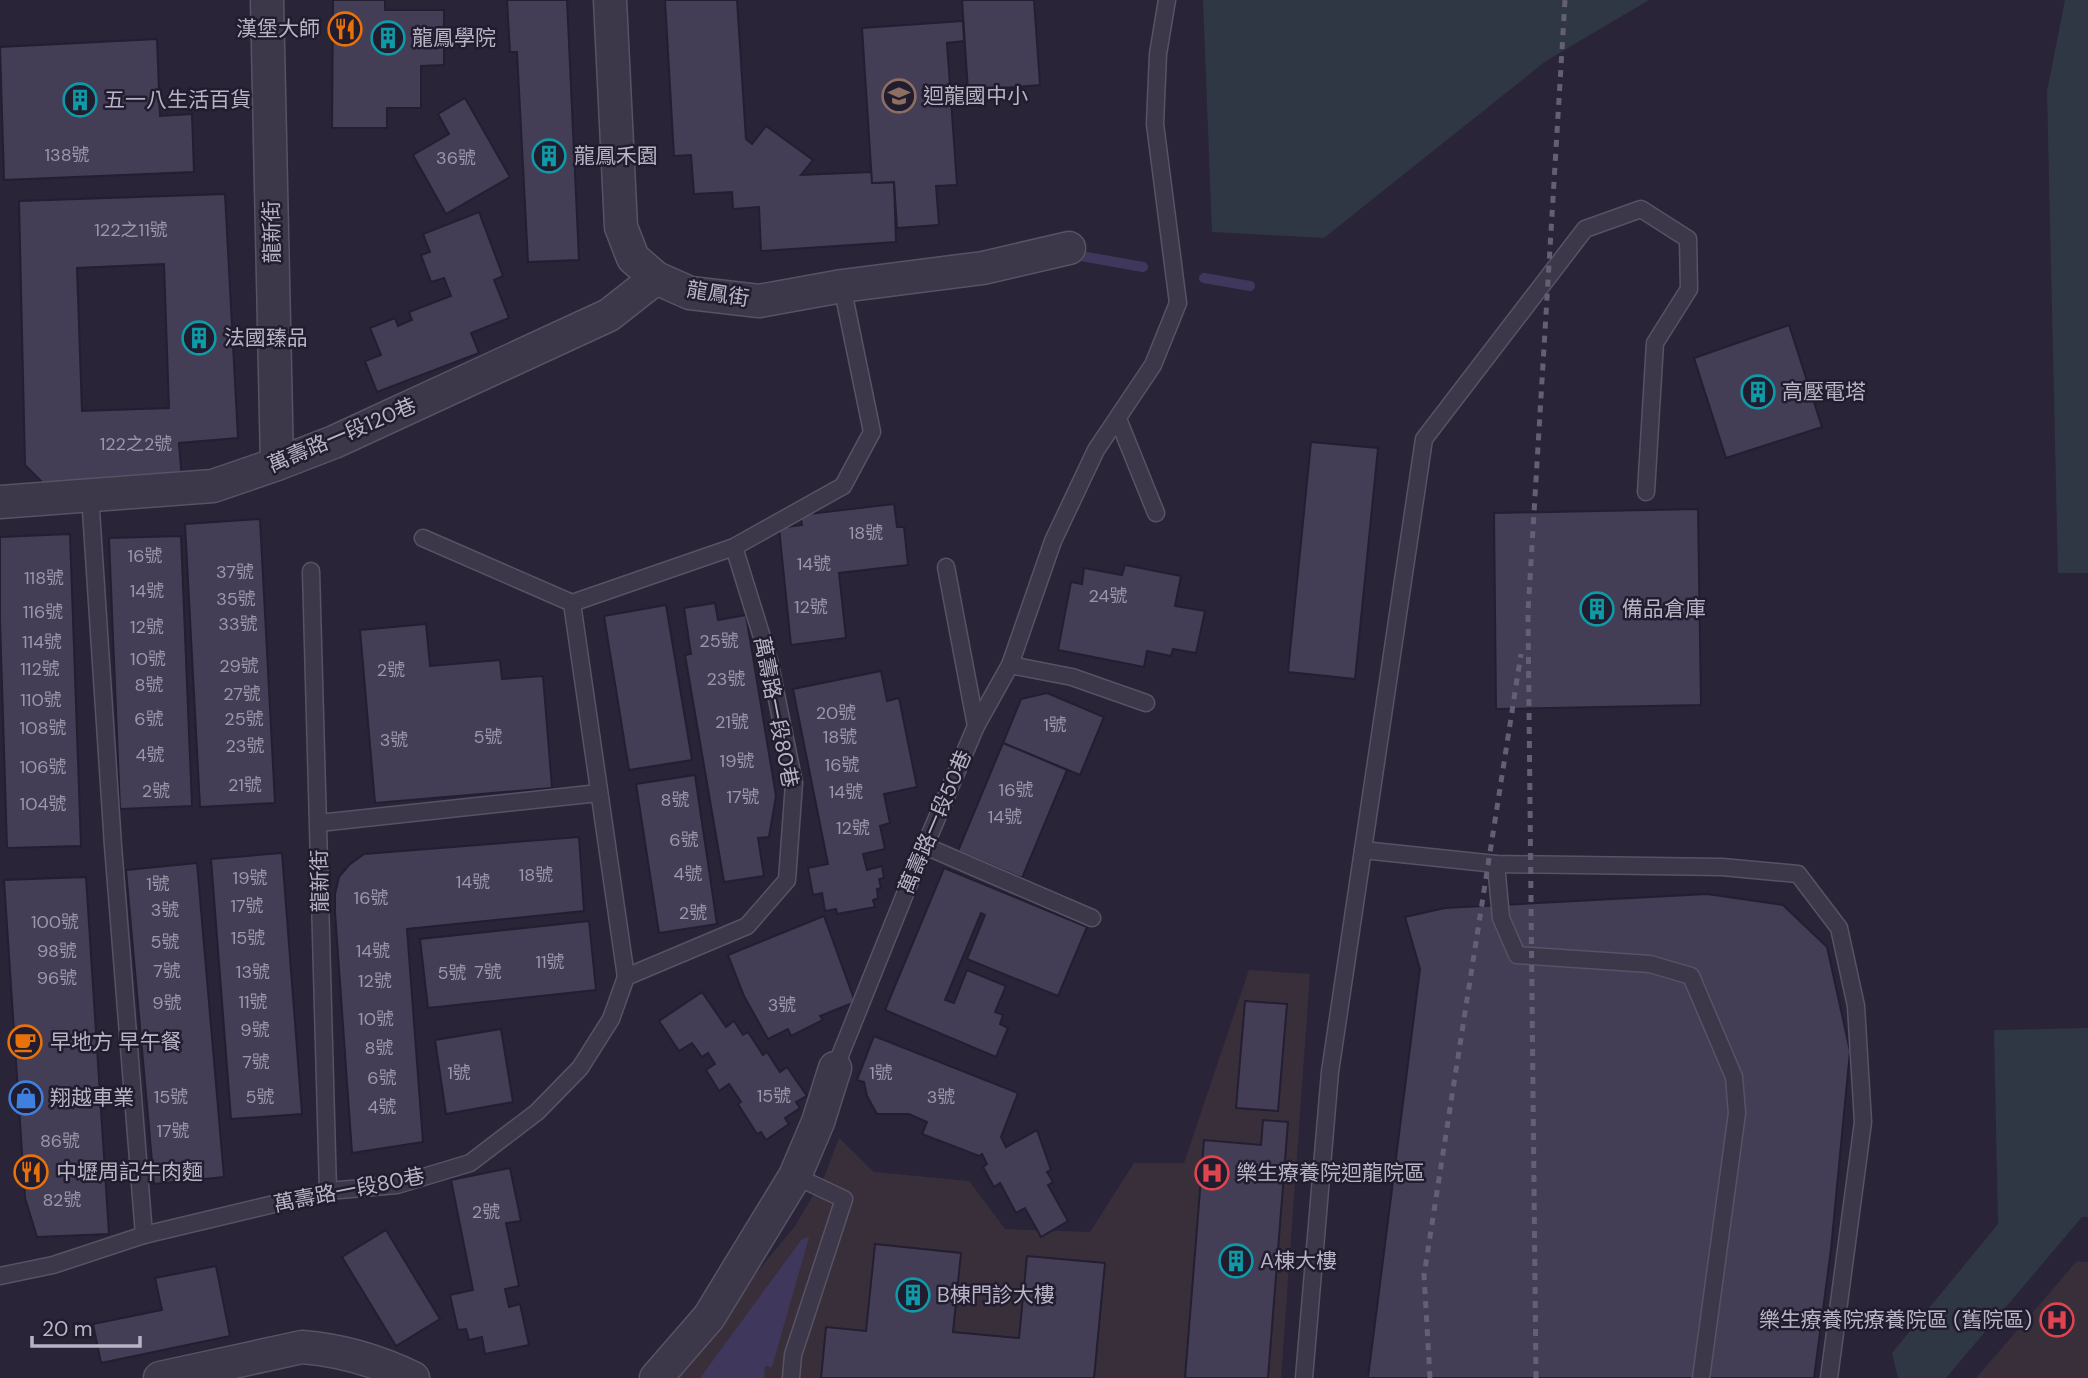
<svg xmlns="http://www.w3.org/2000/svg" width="2088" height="1378" font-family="'DM Sans','Noto Sans TC',sans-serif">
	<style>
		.medical { fill: #382f3b }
		.green { fill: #2e3743 }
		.water { fill: #40385c }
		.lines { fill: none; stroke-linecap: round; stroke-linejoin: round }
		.stream { stroke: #40385c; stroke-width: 10 }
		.building { fill: #433e56; stroke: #231f30; stroke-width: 2; fill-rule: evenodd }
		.service-casing { stroke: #575364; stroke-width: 19 }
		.minor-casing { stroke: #575364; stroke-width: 35 }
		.service { stroke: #3c3849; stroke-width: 16 }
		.minor { stroke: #3c3849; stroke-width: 32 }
		.rail { stroke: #645f75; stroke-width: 5; stroke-dasharray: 7 7; stroke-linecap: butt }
		.labels { text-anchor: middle; stroke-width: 5; stroke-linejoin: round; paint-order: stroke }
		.number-label { font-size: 18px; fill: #9b96a9 }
		.poi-label { font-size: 21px; fill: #b8b3c5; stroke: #211d2e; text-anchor: start }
		.street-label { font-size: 21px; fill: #b8b3c5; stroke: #211d2e }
	</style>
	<rect width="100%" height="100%" fill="#292438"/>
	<g class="medical">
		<path d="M1249,970L1310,974L1281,1378H670L795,1226L825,1175L839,1138L874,1172L969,1181L1005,1229L1090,1232L1134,1163H1184Z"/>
		<path d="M2077,1261L2088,1262V1378H1976Z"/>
	</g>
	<g class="green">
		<path d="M1203,0H1649L1546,61L1324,238L1212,232Z"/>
		<path d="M2065,0H2088V573H2058L2047,91Z"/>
		<path d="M2088,1028V1217H2082L1946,1378H1898L1892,1353L1998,1224L1994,1030Z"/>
	</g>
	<path class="water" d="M809,1237L772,1367L765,1366L764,1378H700L802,1239Z"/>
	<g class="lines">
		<g class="stream">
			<path d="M1070,254L1143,267"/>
			<path d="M1204,278L1250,286"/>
		</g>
	</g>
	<g class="building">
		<path d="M333,0H385V10H444V65L421,66V108H387V128H332Z"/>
		<path d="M507,0H567L579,260L528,262L517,52H510Z"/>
		<path d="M665,0H737L746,139L752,144L766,126L813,160L801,175L872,172V183L894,182L896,242L761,251L759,207L733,209L732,192L694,194L691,155L674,156Z"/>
		<path d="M962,0H1034L1040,85L968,91Z"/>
		<path d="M963,21L964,41L947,43L957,185L936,186L939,225L897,228L894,182L872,183L862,28Z"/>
		<path d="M157,39L160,116L192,114L194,172L4,180L0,47Z"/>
		<path d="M465,98L510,177L446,214L413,155L449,134L438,114Z"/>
		<path d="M225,194L238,438L179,443L182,481L48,488L25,465L19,201ZM164,264L169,408L82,411L77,268Z"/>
		<path d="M479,212L503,276L494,280L509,318L471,333L479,353L377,392L365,361L381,355L370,328L395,318L398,326L412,320L409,312L451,296L444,278L431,282L421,255L430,252L423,234Z"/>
		<path d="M1789,325L1822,427L1726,458L1694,358Z"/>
		<path d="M1311,442L1378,448L1355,679L1288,672Z"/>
		<path d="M894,504L897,527H904L908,565L839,573L846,638L791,645L779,528L802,525L800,515Z"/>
		<path d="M1698,509L1701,705L1496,709L1494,513Z"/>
		<path d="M260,519L275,803L200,807L185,524Z"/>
		<path d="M70,534L81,846L7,848L0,620V537Z"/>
		<path d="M181,536L192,806L120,809L109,538Z"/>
		<path d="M1125,565L1181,576L1175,606L1205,611L1196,653L1173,649L1171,656L1147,651L1144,667L1058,650L1071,582L1082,584L1084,568L1122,575Z"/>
		<path d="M715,603L718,620L746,615L776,796L769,837L758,838L764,876L724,882L685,655L691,654L684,608Z"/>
		<path d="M666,605L692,760L629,770L604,616Z"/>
		<path d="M426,624L430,666L500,660L502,679L543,676L552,788L375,803L360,630Z"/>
		<path d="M881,671L887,701L899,698L917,787L884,794L890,823L880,826L885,849L863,854L867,870L882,866L884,878L879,879L881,888L877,889L878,898L873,900L875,907L837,914L836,909L825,911L822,893L813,895L808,868L828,864L793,689Z"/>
		<path d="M1047,693L1104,717L1080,775L1003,743L1021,699Z"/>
		<path d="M1003,743L1067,770L1022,878L958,851Z"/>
		<path d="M695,775L717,924L659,933L636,784Z"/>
		<path d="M579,837L584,911L407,929L423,1142L352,1153L335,912V894L339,877L349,865L364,854Z"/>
		<path d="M282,853L302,1114L231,1119L211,859Z"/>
		<path d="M197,863L224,1177L154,1184L126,870Z"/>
		<path d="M944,868L1087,927L1058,996L967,959L985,915L981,913L945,1000L954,1003L967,970L1006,986L995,1012L1003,1015L1000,1024L1008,1028L996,1057L885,1010Z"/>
		<path d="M86,877L109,1234L37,1237L25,1198L4,880Z"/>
		<path d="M1707,894L1783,905L1827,947L1850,1051L1831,1249L1814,1378H1368L1420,969L1405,917L1445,908Z"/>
		<path d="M824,916L855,1002L820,1016L823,1020L791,1036L788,1029L768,1039L744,996L728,955Z"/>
		<path d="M589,921L596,990L428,1008L420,939Z"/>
		<path d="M702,992L726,1027L734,1021L743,1035L748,1032L763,1055L767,1052L780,1072L787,1067L807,1096L796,1102L800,1108L785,1118L789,1124L766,1140L761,1132L757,1134L738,1104L741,1102L729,1084L719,1091L706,1070L715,1064L708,1053L702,1057L692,1043L679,1051L659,1021Z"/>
		<path d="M1245,1001L1287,1004L1278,1111L1236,1108Z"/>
		<path d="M501,1029L513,1102L446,1114L435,1040Z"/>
		<path d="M874,1036L1018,1093L1001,1137L1006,1147L1037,1130L1051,1170L1047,1172L1053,1182L1048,1185L1068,1221L1041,1237L1025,1208L1016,1213L1000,1183L994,1187L983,1167L987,1164L982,1154L979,1156L922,1134L927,1122L909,1114H877L867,1096L864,1082L857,1080Z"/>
		<path d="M1263,1120L1288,1122L1268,1378H1185L1204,1140L1261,1145Z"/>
		<path d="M510,1168L521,1221L506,1223L519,1286L505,1289L509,1307L520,1304L529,1345L485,1354L482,1337L469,1340L466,1329L458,1330L450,1295L473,1290L451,1180Z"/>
		<path d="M386,1230L440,1319L396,1346L342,1257Z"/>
		<path d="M875,1244L961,1253L953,1332L1019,1338L1027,1256L1105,1263L1094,1378H821L826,1327L866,1331Z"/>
		<path d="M216,1266L230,1336L101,1363L93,1324L162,1310L155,1278Z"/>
	</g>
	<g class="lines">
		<defs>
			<g id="service">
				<path d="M1118,419L1156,513"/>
				<path d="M90,495L113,846L144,1235"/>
				<path d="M423,538L572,603L734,547L843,486L872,432L842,286"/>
				<path d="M946,567L976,726"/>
				<path d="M311,571L328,1191"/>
				<path d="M572,603L626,977"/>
				<path d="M1010,665L1072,677L1146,703"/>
				<path d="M319,823L599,793"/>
				<path d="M925,846L1092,918"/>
				<path d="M1363,850L1496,864L1722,867L1798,874L1839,928L1856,1006L1863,1122L1829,1378"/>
				<path d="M1496,864L1501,918L1517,955L1650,964L1691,976L1734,1077L1737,1113L1701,1378"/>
				<path d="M835,1068L911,879L976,726L1010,665L1053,541L1096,450L1153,365L1178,303L1155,124L1158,54L1167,0"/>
				<path d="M0,1276L53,1265L144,1235L328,1191L397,1185L470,1163L537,1112L580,1068L611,1019L626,977L747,926L787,880L794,783L769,660L734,547"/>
				<path d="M791,1378L793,1355L844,1199L795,1176"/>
				<path d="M1304,1378L1330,1072L1424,439L1585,229L1641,209L1688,239L1689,289L1655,343L1646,492"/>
			</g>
			<g id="minor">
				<path d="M267,0L277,464"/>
				<path d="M610,0L621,227L633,258L656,278L690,293L759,301L842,286L983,268L1069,248"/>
				<path d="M0,502L213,486L277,464L334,442L609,315L656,278"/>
				<path d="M160,1378L302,1347C341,1350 378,1361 413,1378"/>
				<path d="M656,1378L709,1317L795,1176L818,1122L835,1068"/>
			</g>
		</defs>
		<use href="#service" class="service-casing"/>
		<use href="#minor" class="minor-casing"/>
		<use href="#service" class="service"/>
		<use href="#minor" class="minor"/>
		<g class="rail">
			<path d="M1430,1378L1424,1275L1521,654"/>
			<path d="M1536,1378L1528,612L1565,0"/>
		</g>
	</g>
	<defs>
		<symbol id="restaurant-ring" viewBox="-11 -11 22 22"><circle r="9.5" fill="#211d2e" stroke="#e8710a" stroke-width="1.5"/><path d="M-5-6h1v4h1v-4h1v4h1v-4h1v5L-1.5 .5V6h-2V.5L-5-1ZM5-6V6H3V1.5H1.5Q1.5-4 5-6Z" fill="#e8710a"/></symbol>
		<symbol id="building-ring" viewBox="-11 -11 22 22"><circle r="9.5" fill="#211d2e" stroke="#0f9aa8" stroke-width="1.5"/><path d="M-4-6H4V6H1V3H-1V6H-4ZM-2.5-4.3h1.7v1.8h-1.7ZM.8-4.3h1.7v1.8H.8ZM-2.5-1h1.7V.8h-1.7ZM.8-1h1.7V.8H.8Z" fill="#0f9aa8"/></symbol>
		<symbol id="school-ring" viewBox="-11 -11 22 22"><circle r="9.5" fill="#211d2e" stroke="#8d6e63" stroke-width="1.5"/><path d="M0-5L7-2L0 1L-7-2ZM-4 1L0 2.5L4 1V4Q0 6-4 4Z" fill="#8d6e63"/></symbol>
		<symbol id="cafe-ring" viewBox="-11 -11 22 22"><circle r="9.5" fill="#211d2e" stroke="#e8710a" stroke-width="1.5"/><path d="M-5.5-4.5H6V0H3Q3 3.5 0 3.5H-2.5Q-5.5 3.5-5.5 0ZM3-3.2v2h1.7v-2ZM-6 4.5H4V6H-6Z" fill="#e8710a"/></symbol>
		<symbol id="shop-ring" viewBox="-11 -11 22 22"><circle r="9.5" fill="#211d2e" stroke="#3f7fe0" stroke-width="1.5"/><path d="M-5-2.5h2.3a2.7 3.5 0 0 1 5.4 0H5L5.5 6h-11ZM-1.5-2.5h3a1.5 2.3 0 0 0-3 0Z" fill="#3f7fe0"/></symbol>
		<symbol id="hospital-ring" viewBox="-11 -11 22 22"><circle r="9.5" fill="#211d2e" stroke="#e0444e" stroke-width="1.5"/><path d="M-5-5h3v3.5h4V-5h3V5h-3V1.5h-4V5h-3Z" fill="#e0444e"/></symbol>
	</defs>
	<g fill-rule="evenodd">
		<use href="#restaurant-ring" x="326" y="10" width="38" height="38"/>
		<use href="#building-ring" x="369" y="19" width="38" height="38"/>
		<use href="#school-ring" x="880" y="77" width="38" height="38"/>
		<use href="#building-ring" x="61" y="81" width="38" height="38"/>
		<use href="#building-ring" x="530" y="137" width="38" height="38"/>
		<use href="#building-ring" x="180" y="319" width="38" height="38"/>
		<use href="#building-ring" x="1739" y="373" width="38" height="38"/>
		<use href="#building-ring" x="1578" y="590" width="38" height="38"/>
		<use href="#cafe-ring" x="6" y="1023" width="38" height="38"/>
		<use href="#shop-ring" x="7" y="1079" width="38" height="38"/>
		<use href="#restaurant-ring" x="12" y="1153" width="38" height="38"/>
		<use href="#hospital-ring" x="1193" y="1154" width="38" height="38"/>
		<use href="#building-ring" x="1217" y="1242" width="38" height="38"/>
		<use href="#building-ring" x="894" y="1276" width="38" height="38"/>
		<use href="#hospital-ring" x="2038" y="1301" width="38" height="38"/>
	</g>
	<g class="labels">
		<g class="number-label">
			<text x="67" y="161">138號</text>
			<text x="456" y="164">36號</text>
			<text x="131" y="236">122之11號</text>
			<text x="136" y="450">122之2號</text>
			<text x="866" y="539">18號</text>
			<text x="145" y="562">16號</text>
			<text x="814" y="570">14號</text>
			<text x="235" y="578">37號</text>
			<text x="44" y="584">118號</text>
			<text x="147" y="597">14號</text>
			<text x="1108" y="602">24號</text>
			<text x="236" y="605">35號</text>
			<text x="811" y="613">12號</text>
			<text x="43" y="618">116號</text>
			<text x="238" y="630">33號</text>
			<text x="147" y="633">12號</text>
			<text x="719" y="647">25號</text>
			<text x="42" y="648">114號</text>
			<text x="148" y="665">10號</text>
			<text x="239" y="672">29號</text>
			<text x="40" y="675">112號</text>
			<text x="391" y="676">2號</text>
			<text x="726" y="685">23號</text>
			<text x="149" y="691">8號</text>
			<text x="242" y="700">27號</text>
			<text x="41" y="706">110號</text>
			<text x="836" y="719">20號</text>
			<text x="149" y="725">6號</text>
			<text x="244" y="725">25號</text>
			<text x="732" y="728">21號</text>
			<text x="1055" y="731">1號</text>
			<text x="43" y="734">108號</text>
			<text x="488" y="743">5號</text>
			<text x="840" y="743">18號</text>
			<text x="394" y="746">3號</text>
			<text x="245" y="752">23號</text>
			<text x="150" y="761">4號</text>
			<text x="737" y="767">19號</text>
			<text x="842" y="771">16號</text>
			<text x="43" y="773">106號</text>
			<text x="245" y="791">21號</text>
			<text x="1016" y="796">16號</text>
			<text x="156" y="797">2號</text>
			<text x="846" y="798">14號</text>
			<text x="743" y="803">17號</text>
			<text x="675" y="806">8號</text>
			<text x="43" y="810">104號</text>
			<text x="1005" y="823">14號</text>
			<text x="853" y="834">12號</text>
			<text x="684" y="846">6號</text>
			<text x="688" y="880">4號</text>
			<text x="536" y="881">18號</text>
			<text x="250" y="884">19號</text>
			<text x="473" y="888">14號</text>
			<text x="158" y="890">1號</text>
			<text x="371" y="904">16號</text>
			<text x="247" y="912">17號</text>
			<text x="165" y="916">3號</text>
			<text x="693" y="919">2號</text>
			<text x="55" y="928">100號</text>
			<text x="248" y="944">15號</text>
			<text x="165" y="948">5號</text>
			<text x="57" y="957">98號</text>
			<text x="373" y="957">14號</text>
			<text x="550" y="968">11號</text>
			<text x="167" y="977">7號</text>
			<text x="253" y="978">13號</text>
			<text x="488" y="978">7號</text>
			<text x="452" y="979">5號</text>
			<text x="57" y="984">96號</text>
			<text x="375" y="987">12號</text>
			<text x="253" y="1008">11號</text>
			<text x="167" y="1009">9號</text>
			<text x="782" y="1011">3號</text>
			<text x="376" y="1025">10號</text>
			<text x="255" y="1036">9號</text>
			<text x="379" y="1054">8號</text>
			<text x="256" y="1068">7號</text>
			<text x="459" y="1079">1號</text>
			<text x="881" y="1079">1號</text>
			<text x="382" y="1084">6號</text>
			<text x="774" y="1102">15號</text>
			<text x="171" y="1103">15號</text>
			<text x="260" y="1103">5號</text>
			<text x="941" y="1103">3號</text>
			<text x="382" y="1113">4號</text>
			<text x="173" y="1137">17號</text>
			<text x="60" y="1147">86號</text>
			<text x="62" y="1206">82號</text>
			<text x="486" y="1218">2號</text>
		</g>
		<g class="poi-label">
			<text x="320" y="36" text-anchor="end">漢堡大師</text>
			<text x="412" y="45">龍鳳學院</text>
			<text x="923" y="103">迴龍國中小</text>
			<text x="104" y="107">五一八生活百貨</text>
			<text x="574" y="163">龍鳳禾園</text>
			<text x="224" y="345">法國臻品</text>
			<text x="1782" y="399">高壓電塔</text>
			<text x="1622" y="616">備品倉庫</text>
			<text x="50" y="1049">早地方 早午餐</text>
			<text x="50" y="1105">翔越車業</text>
			<text x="56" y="1179">中壢周記牛肉麵</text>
			<text x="1236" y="1180">樂生療養院迴龍院區</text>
			<text x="1260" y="1268">A棟大樓</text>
			<text x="937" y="1302">B棟門診大樓</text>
			<text x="2032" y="1327" text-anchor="end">樂生療養院療養院區 (舊院區)</text>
		</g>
		<g class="street-label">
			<text transform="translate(272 232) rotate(-91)" y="7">龍新街</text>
			<text transform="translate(718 294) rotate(9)" y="7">龍鳳街</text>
			<text transform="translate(342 435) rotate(-23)" y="7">萬壽路一段120巷</text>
			<text transform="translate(776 712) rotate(79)" y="7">萬壽路一段80巷</text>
			<text transform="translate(935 822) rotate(-67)" y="7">萬壽路一段50巷</text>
			<text transform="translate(320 881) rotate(-91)" y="7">龍新街</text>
			<text transform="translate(349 1190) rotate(-11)" y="7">萬壽路一段80巷</text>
		</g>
	</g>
	<path d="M32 1336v10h108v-10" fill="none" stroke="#b8b3c5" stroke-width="3.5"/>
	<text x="42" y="1336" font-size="21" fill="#b8b3c5" stroke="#211d2e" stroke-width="5" paint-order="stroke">20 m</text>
</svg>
